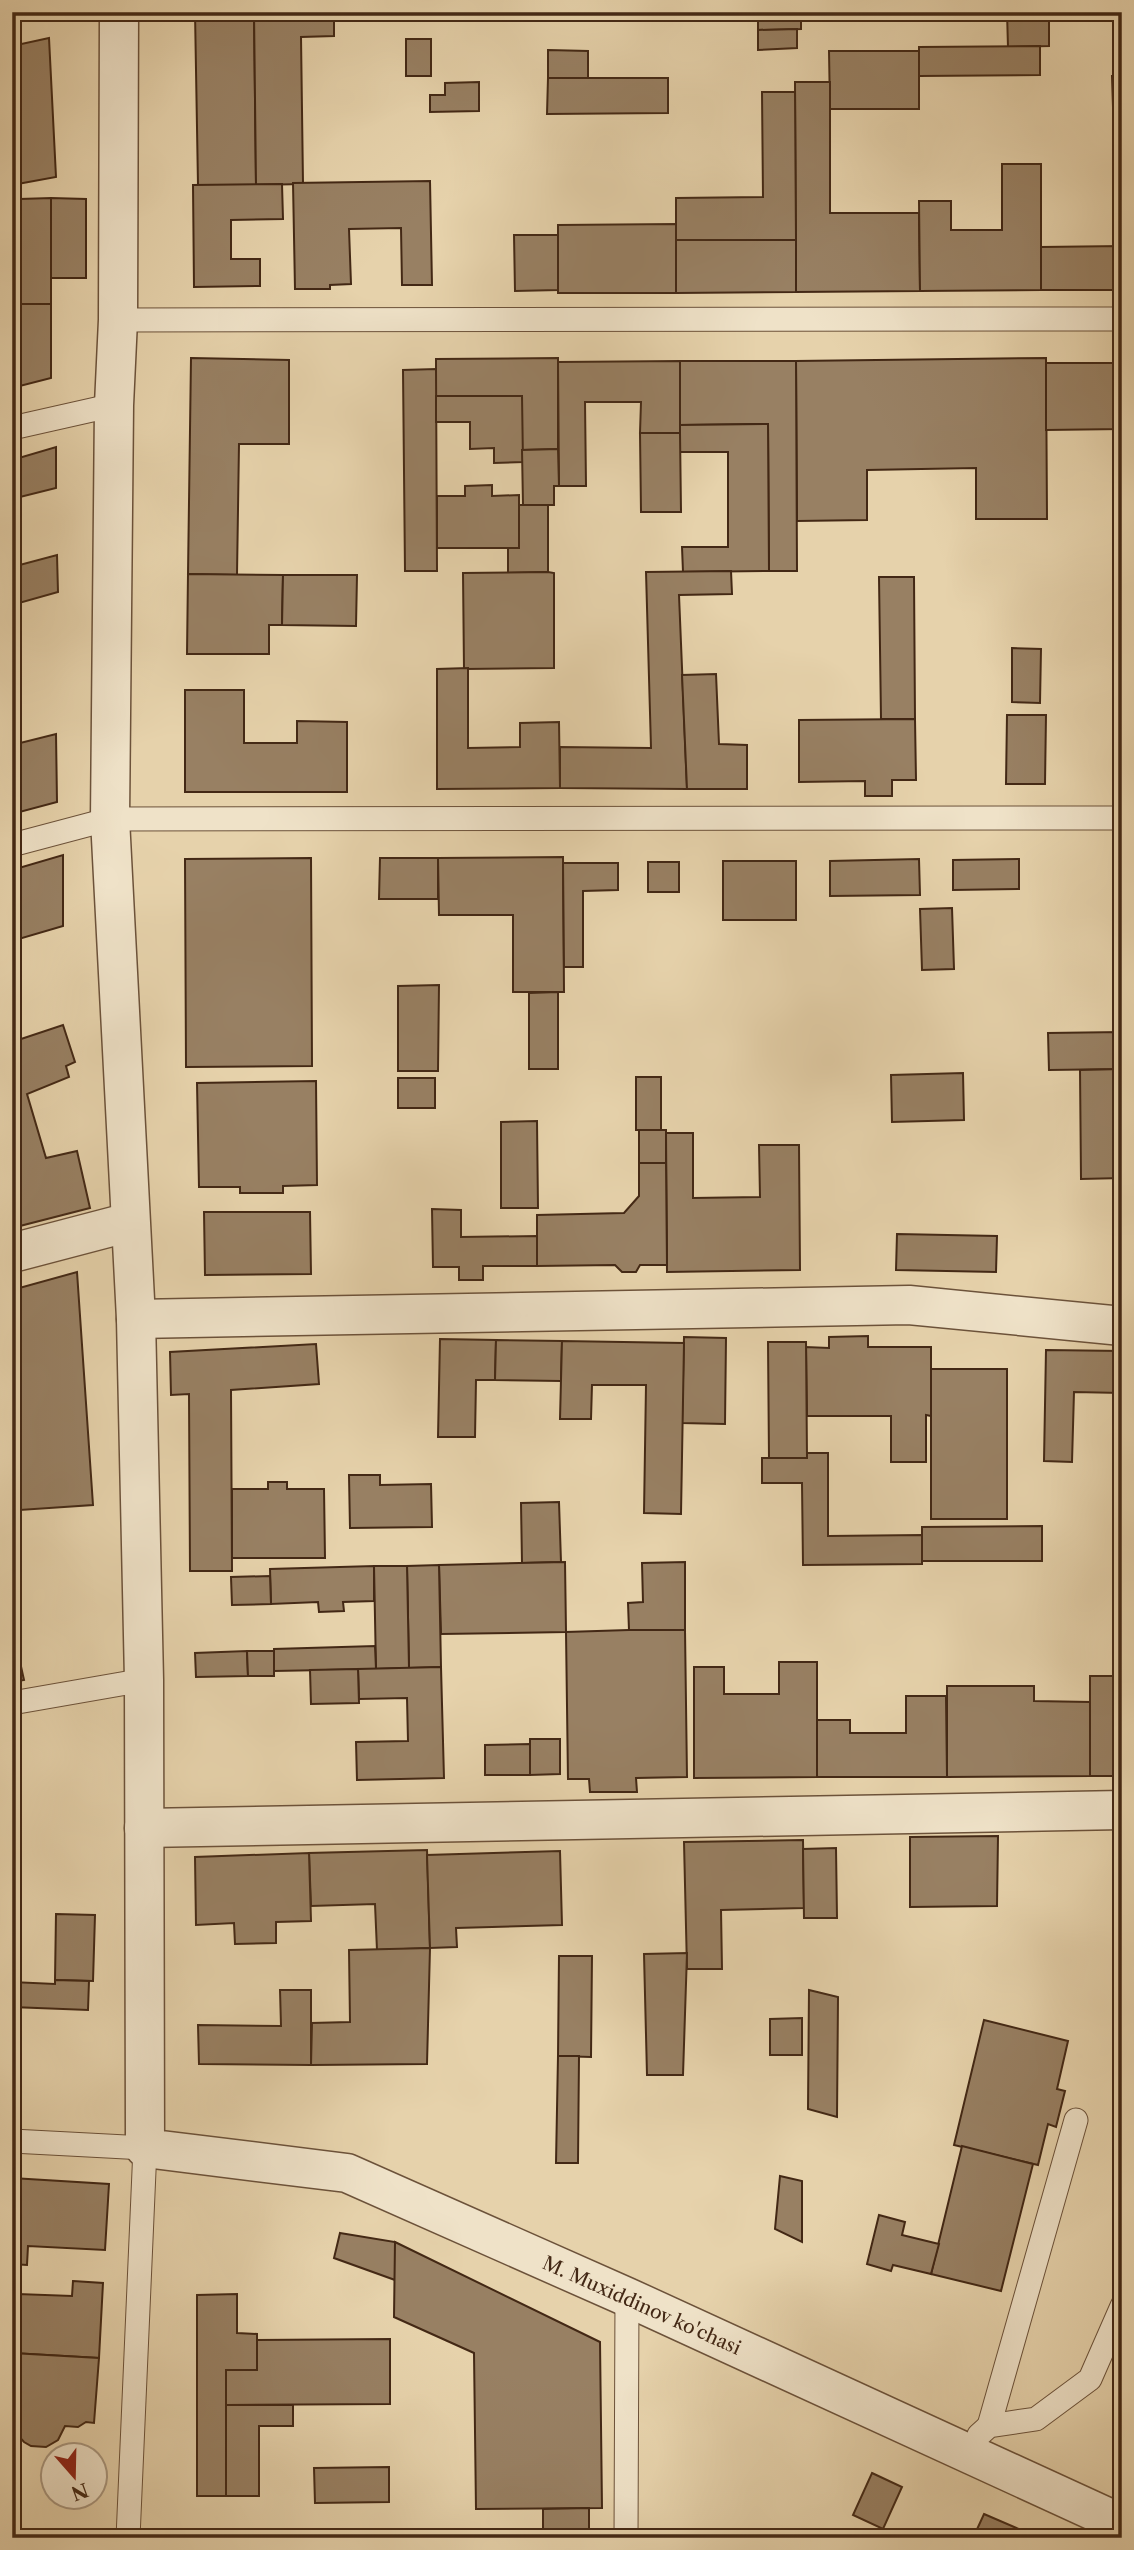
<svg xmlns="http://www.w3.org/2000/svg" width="1134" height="2550" font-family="'Libre Caslon Text',serif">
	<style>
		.building { fill: #988063; stroke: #432815; stroke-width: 2 }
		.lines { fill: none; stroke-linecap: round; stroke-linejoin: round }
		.service-casing { stroke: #6c523a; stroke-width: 25 }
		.minor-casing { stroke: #6c523a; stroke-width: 41 }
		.service { stroke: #efe2c8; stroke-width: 23 }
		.minor { stroke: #efe2c8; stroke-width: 38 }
		.labels { text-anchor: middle; stroke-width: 5; stroke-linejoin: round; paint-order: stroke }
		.street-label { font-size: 19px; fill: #432815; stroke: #efe2c8 }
	</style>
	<rect width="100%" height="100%" fill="#e6d2ab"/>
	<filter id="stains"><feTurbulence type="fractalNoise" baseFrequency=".00286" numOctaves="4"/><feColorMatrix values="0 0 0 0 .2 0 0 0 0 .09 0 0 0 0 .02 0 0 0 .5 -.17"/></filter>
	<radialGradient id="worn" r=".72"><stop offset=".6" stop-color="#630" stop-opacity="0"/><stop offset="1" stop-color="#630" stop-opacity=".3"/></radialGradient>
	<g class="building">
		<path d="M195,12H254L256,185H198Z"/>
		<path d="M254,12H334V36L301,37L303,184L256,185Z"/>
		<path d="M758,12H801V29L758,30Z"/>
		<path d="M1007,12H1049V46L1008,47Z"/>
		<path d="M797,29V48L758,50V30Z"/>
		<path d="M49,38L56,177L12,185V46Z"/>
		<rect x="406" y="39" width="25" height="37"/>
		<path d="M1040,46V75L919,76V47Z"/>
		<path d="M548,50L588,51V78H548Z"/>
		<path d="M829,51H919V109H830Z"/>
		<path d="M1112,76H1122V107H1113Z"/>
		<path d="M548,78H668V113L547,114Z"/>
		<path d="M479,82V111L430,112V95H445V83Z"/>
		<path d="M795,82H830V213H919L920,291L796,292Z"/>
		<path d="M762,92H795L796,240H676V198L763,197Z"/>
		<path d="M1002,164H1041V290L920,291L919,201H951V230H1002Z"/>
		<path d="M430,181L432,285H402L401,228L349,229L351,284L330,285V289H295L293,183Z"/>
		<path d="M282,184L283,219L231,220V259H260V286L194,287L193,185Z"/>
		<path d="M51,198L86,199V278H51Z"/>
		<path d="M51,198V304H12V280H20V199Z"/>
		<path d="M676,224V293H558V225Z"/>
		<path d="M514,235H558V290L515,291Z"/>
		<path d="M676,240H796V292L676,293Z"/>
		<path d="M1122,246V290H1041V247Z"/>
		<path d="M17,304H51V378L12,388V349L18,347Z"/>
		<path d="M191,358L289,360V444H239L237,575L188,574Z"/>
		<path d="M558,358V449L522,450V396H436V359Z"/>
		<path d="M1046,358L1047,519H976V468L867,470V520L797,521L796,361Z"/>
		<path d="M680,361V433H640L641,402H585L586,486H559L558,362Z"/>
		<path d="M680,361H796L797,571H769L768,424L680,425Z"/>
		<path d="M1046,363H1122V429L1046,430Z"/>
		<path d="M436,369L437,571H405L403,370Z"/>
		<path d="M436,396H522L523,462L494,463V448L470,449V422H436Z"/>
		<path d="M768,424L769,571L683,572L682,547H728V452H680V425Z"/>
		<path d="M640,433H680L681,512H641Z"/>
		<path d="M56,447V488L12,499V460Z"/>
		<path d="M558,449L559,486H554V505H523L522,450Z"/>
		<path d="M492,485V496L519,495V548H437V496H465V486Z"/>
		<path d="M519,505H548V572L508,573V548H519Z"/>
		<path d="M57,555L58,592L12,605V567Z"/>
		<path d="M731,571L732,594L679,595L687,789L560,788V747L651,748L646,572Z"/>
		<path d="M548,572L554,573V668L464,669L463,573Z"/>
		<path d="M188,574L283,575L282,625H269V654H187Z"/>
		<path d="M283,575H357L356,626L282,625Z"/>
		<path d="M879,577H914L915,719H881Z"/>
		<path d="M1012,648L1041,649L1040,703L1012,702Z"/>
		<path d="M468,668V748L520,747V723L559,722L560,788L437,789V669Z"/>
		<path d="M716,674L719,744L747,745V789H687L682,675Z"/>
		<path d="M185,690H244V743H297V721L347,722V792H185Z"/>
		<path d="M1007,715H1046L1045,784H1006Z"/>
		<path d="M915,719L916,780H892V796H865V781L799,782V720Z"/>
		<path d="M56,734L57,802L12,814V745Z"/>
		<path d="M63,855V926L12,941V870Z"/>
		<path d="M563,857L564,992H513V915H439L438,858Z"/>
		<path d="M311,858L312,1066L186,1067L185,859Z"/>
		<path d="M380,858H438V899H379Z"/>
		<path d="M919,859L920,895L830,896V861Z"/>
		<path d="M1019,859V889L953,890V860Z"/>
		<rect x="723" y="861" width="73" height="59"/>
		<rect x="648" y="862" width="31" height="30"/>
		<path d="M563,863H618V890L583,891V967H564Z"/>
		<path d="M952,908L954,969L922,970L920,909Z"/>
		<path d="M439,985L438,1071H398V986Z"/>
		<path d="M558,992V1069H529V993Z"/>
		<path d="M63,1025L75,1062L66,1066L69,1077L27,1094L46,1158L77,1151L90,1208L16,1227L12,1214V1042Z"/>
		<path d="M1122,1032V1069L1049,1070L1048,1033Z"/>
		<path d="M1122,1069V1178L1081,1179L1080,1070Z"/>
		<path d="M963,1073L964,1120L892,1122L891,1075Z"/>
		<rect x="636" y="1077" width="25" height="53"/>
		<rect x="398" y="1078" width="37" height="30"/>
		<path d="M316,1081L317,1185L283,1186V1193H240V1187H199L197,1083Z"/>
		<path d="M537,1121L538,1208H501V1122Z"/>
		<rect x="639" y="1130" width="27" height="33"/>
		<path d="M666,1133H693V1198L760,1197L759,1145H799L800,1270L667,1272Z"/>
		<path d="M639,1163H666L667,1265H640L636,1272H622L615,1265L537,1266V1215L624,1213L639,1196Z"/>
		<path d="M432,1209L461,1210V1237L537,1236V1266H483V1280H459V1267H433Z"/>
		<path d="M204,1212H310L311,1274L205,1275Z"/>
		<path d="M897,1234L997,1236L996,1272L896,1270Z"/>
		<path d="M77,1272L93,1505L20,1510L12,1399V1290Z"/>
		<path d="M868,1336V1347H931V1416L926,1415V1462H891V1416H807L806,1347L829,1348V1337Z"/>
		<path d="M684,1337L726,1338L725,1424L682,1423Z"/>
		<path d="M440,1339L496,1340L495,1380H476L475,1437H438Z"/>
		<path d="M496,1340L562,1341L561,1381L495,1380Z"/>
		<path d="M562,1341L684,1343L681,1514L644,1513L646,1385H592L591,1419H560Z"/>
		<path d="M768,1342H806L807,1458H769Z"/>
		<path d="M316,1344L319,1384L231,1390L232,1571H190L189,1394L171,1395L170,1352Z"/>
		<path d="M1046,1350L1122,1351V1393L1074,1392L1072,1462L1044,1461Z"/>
		<rect x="931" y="1369" width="76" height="150"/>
		<path d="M807,1453H828V1536L922,1535V1564L803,1565L802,1483H762V1458H807Z"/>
		<path d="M349,1475H380V1485L431,1484L432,1527L350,1528Z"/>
		<path d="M268,1482H287V1489H324L325,1558H232V1489H268Z"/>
		<path d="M559,1502L561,1562L522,1563L521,1503Z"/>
		<path d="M1042,1526V1561H922V1527Z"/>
		<path d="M565,1562L566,1632L441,1634L439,1565Z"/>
		<path d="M685,1562V1630H629L628,1603L643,1602L642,1563Z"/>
		<path d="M439,1565L441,1667L409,1668L407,1566Z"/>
		<path d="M374,1566V1601L343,1602L344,1611L319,1612L318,1602L271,1604L270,1569Z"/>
		<path d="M374,1566H407L409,1668L376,1669Z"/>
		<path d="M270,1576L271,1604L232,1605L231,1577Z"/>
		<path d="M12,1626L24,1680L12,1682Z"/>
		<path d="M629,1630H685L687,1777L636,1778L637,1792H590L589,1779H568L566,1632Z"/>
		<path d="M375,1646L376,1669L274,1671V1649Z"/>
		<path d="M247,1651L248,1676L196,1677L195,1653Z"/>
		<path d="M247,1651H274V1676H248Z"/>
		<path d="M779,1662H817V1777L694,1778V1667H724V1694H779Z"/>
		<path d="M441,1667L444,1778L357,1780L356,1742L408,1741L407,1698L359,1699L358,1669Z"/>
		<path d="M358,1669L359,1703L311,1704L310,1670Z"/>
		<rect x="1090" y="1676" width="32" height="100"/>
		<path d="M947,1686H1034V1701L1090,1702V1776L947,1777Z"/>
		<path d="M906,1696H946L947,1777H817V1720H850V1733H906Z"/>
		<path d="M530,1739H560V1774L530,1775Z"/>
		<path d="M530,1744V1775H485V1745Z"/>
		<path d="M998,1836L997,1906L910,1907V1837Z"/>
		<path d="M803,1840L804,1908L721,1910L722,1969H687L684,1842Z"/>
		<path d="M836,1848L837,1918H804L803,1849Z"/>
		<path d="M427,1850L430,1948L377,1950L375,1904L311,1906L309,1853Z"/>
		<path d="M560,1851L562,1925L456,1928L457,1947L430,1948L427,1855Z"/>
		<path d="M309,1853L311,1921L276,1922V1943L235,1944L234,1923L196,1925L195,1857Z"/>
		<path d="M56,1914L95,1915L93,1981L55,1980Z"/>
		<path d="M430,1948L427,2064L311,2065L312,2023L350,2022L349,1950Z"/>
		<path d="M687,1953L683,2075H647L644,1954Z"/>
		<path d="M559,1956H592L591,2057L558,2056Z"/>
		<path d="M55,1980L89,1981L88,2010L12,2007V1982L55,1984Z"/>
		<path d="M280,1990H311V2065L199,2064L198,2025L281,2026Z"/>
		<path d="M809,1990L838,1997L837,2117L808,2109Z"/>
		<path d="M802,2018V2055H770V2019Z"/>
		<path d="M984,2020L1068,2041L1057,2089L1065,2091L1056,2127L1048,2124L1038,2165L954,2145Z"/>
		<path d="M558,2056H579L578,2163H556Z"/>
		<path d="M962,2146L1033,2164L1001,2291L931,2274Z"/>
		<path d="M780,2176L802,2181V2242L775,2229Z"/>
		<path d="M12,2178L109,2184L105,2250L28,2246L27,2265L12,2264Z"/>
		<path d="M879,2215L905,2222L902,2235L939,2244L931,2274L893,2265L891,2271L867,2264Z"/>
		<path d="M340,2233L395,2242V2280L334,2258Z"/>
		<path d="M395,2242L600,2342L602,2508L476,2509L474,2353L394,2317Z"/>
		<path d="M73,2281L103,2283L99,2358L12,2353V2310H17L18,2294L72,2296Z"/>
		<path d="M237,2294V2333L257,2334V2370H226V2496H197V2295Z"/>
		<path d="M390,2339V2404L226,2405V2370H257V2340Z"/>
		<path d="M12,2353L99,2358L94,2423L86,2422L78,2427L65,2426L58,2440L46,2447L31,2446L24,2442L15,2432L12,2423Z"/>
		<path d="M226,2405H293V2426H259V2496H226Z"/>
		<path d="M389,2467V2502L315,2503L314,2468Z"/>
		<path d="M872,2473L902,2487L883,2529L853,2515Z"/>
		<path d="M589,2508V2538H543V2509Z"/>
		<path d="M984,2514L1040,2538H973Z"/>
	</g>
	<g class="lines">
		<defs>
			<g id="service">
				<path d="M118,320L1122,319"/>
				<path d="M12,428L114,405"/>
				<path d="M12,845L110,819L1122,818"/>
				<path d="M12,1703L144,1680"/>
				<path d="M12,2141L145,2148L128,2538"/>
				<path d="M989,2426L1076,2120"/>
				<path d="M979,2435L989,2426L1036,2419L1090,2379L1122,2306"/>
				<path d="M626,2538L627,2297"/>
			</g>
			<g id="minor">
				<path d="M119,12L118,320L114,405L110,819L136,1319L144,1680L145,2148L347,2173L627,2297L1122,2524"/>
				<path d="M12,1253L130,1222"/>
				<path d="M136,1319L909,1305L1122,1326"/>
				<path d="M144,1828L1122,1810"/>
			</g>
		</defs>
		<use href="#service" class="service-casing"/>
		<use href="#minor" class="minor-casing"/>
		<use href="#service" class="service"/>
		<use href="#minor" class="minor"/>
	</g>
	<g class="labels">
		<g class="street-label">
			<text transform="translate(642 2305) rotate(24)" y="7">M. Muxiddinov ko'chasi</text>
		</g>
	</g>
	<rect width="1134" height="2550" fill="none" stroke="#e6d2ab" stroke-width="42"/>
	<rect x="14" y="14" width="1106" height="2522" fill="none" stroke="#432815" stroke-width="3.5"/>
	<rect x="21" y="21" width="1092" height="2508" fill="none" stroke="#432815" stroke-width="2"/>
	<g transform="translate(74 2476) rotate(160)"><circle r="33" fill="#efe2c8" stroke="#aa9880" stroke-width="2"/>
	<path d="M0-5L12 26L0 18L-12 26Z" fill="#8f2418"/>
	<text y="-10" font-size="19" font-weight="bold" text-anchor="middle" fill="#432815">N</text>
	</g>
	<rect width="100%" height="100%" filter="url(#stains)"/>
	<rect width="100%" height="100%" fill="url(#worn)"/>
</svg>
